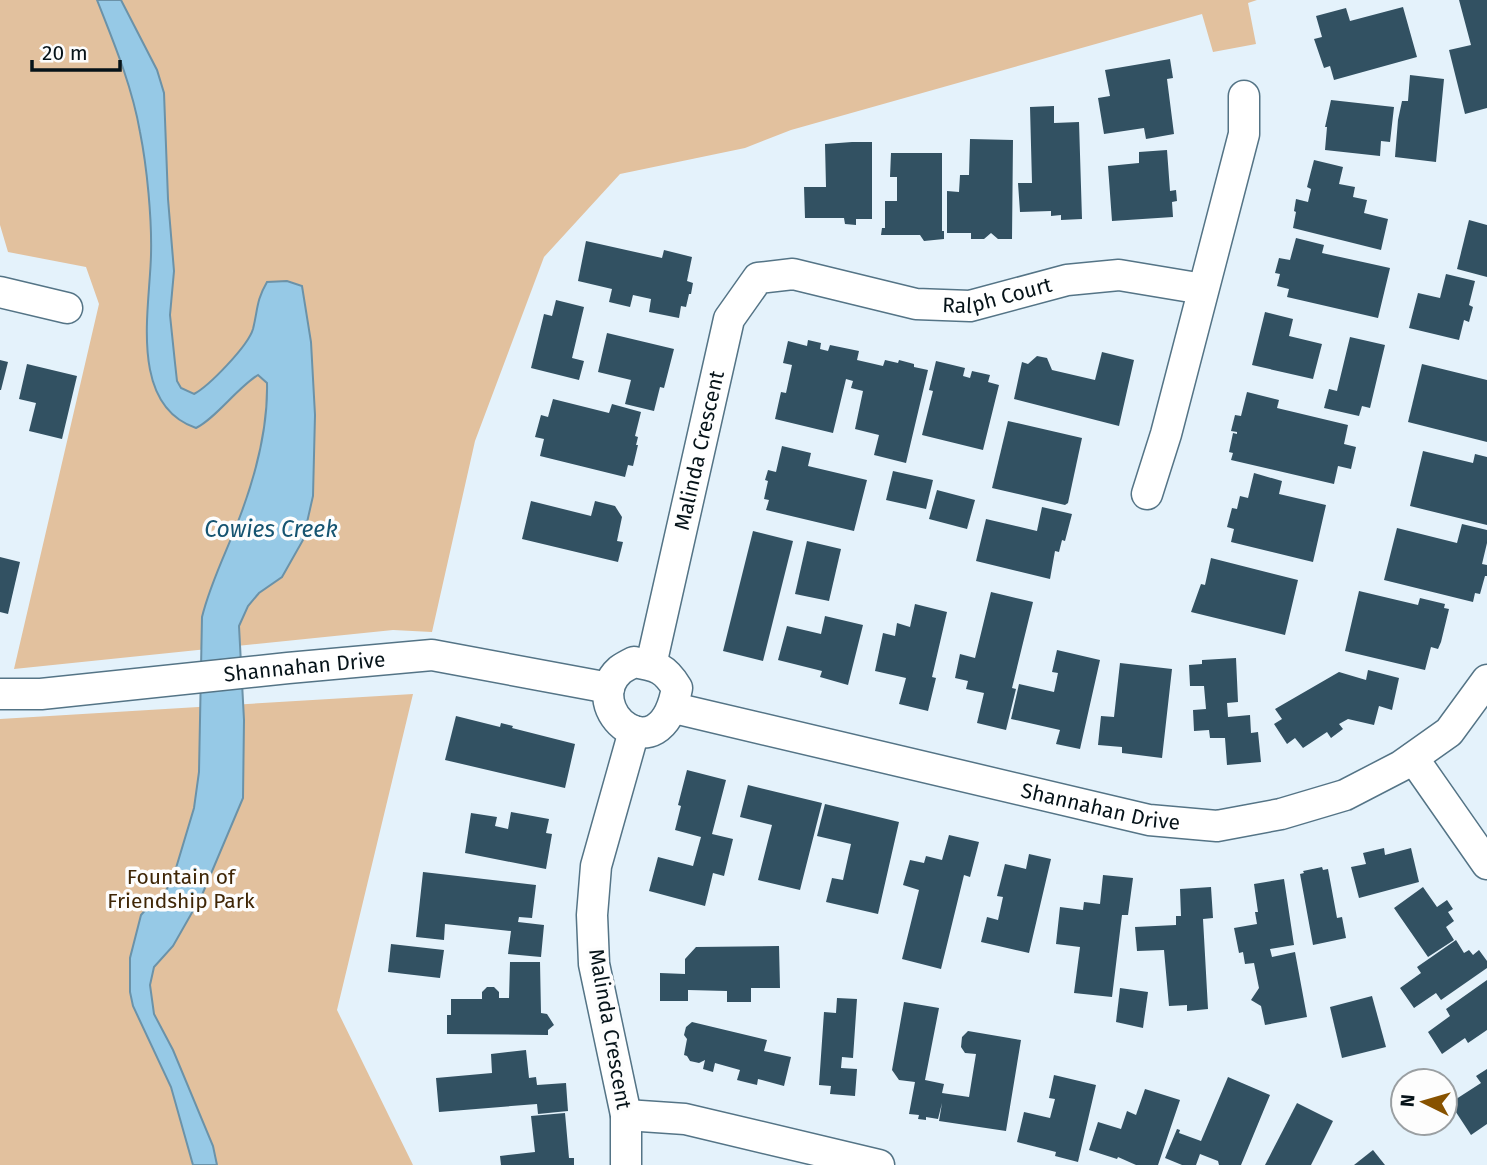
<svg xmlns="http://www.w3.org/2000/svg" width="1487" height="1165" font-family="'Fira Sans',sans-serif">
	<style>
		.green { fill: #e2c19e }
		.water { fill: #96c9e6; stroke: #6b92a8; stroke-width: 2 }
		.building { fill: #325162 }
		.lines { fill: none; stroke-linecap: round; stroke-linejoin: round }
		.street-casing { stroke: #547486; stroke-width: 33 }
		.street { stroke: #fff; stroke-width: 30 }
		.labels { text-anchor: middle; stroke-width: 7; stroke-linejoin: round; paint-order: stroke }
		.street-label { font-size: 21px; fill: #061319; stroke: #fdfdfd }
		.park-label { font-size: 21px; fill: #3f2606; stroke: #fdfdfd }
		.water-label { font-size: 23px; font-style: italic; fill: #155471; stroke: #fdfdfd }
	</style>
	<rect width="100%" height="100%" fill="#e4f2fb"/>
	<g class="green">
		<path d="M0,0H1257L1248,3L1256,44L1213,52L1202,14L791,130L745,148L620,174L544,257L475,441L432,632L393,630L14,669L99,304L86,267L8,252L0,225Z"/>
		<path d="M413,694L337,1010L413,1165H0V719Z"/>
	</g>
	<path class="water" d="M97,0H121L157,70L164,93L168,199L174,271L170,315L175,363L177,381L181,388L194,394C209,386 248,346 253,329C258,309 256,301 267,282L287,281L302,286L311,342L315,415L313,496L303,540L282,577L259,593L248,606L239,626L244,720L243,798L202,895L173,946L154,967L150,985L154,1014L173,1050L213,1146L217,1165H193L171,1087L133,1006L130,992V958L141,915L148,907L160,901L173,878L194,808L199,772L202,617C211,580 229,547 242,511C257,470 268,426 267,383L258,375C237,388 215,419 196,428C128,405 150,307 151,255C152,219 147,167 140,132C132,86 114,43 97,0Z"/>
	<g class="building">
		<path d="M1459,0H1487V108L1465,114L1449,50L1471,45Z"/>
		<path d="M1403,7L1417,57L1334,80L1330,66L1324,68L1314,39L1322,37L1316,16L1346,8L1350,21Z"/>
		<path d="M1170,59L1173,78L1167,79L1174,134L1146,139L1144,128L1104,134L1098,98L1110,96L1105,70Z"/>
		<path d="M1410,75L1444,79L1436,162L1395,157L1398,120L1402,101H1408Z"/>
		<path d="M1331,100L1394,107L1390,142L1381,141L1380,156L1325,150L1327,127H1325Z"/>
		<path d="M1054,106V123L1079,122L1082,219L1061,220V215L1051,216V211L1020,212L1018,183H1032L1030,107Z"/>
		<path d="M970,139L1013,140L1012,239H998L991,233L984,239H971V233H947V191L959,192L960,175H969Z"/>
		<path d="M852,142H872V219H856V225L845,224L844,218H805L804,187H826L825,144Z"/>
		<path d="M1167,150L1170,191L1176,190L1177,201L1172,202L1173,217L1112,221L1108,166L1139,163V152Z"/>
		<path d="M891,153H942V231H944V239L924,241L920,235H881L882,228H885V201H897V177H890Z"/>
		<path d="M1314,160L1343,167L1339,184L1355,187L1353,197L1367,200L1364,213L1388,219L1381,250L1293,228L1296,212L1294,211L1296,199L1308,202L1311,189L1307,187Z"/>
		<path d="M1469,220L1487,225V277L1457,269Z"/>
		<path d="M1296,238L1324,245L1322,253L1390,268L1378,318L1287,297L1289,289L1277,286L1280,274L1275,273L1279,258L1290,260Z"/>
		<path d="M586,241L662,258L664,250L692,257L687,281L693,283L691,294H689L686,307L681,306L679,318L649,312L651,299L633,295L630,307L609,302L612,289L578,281Z"/>
		<path d="M1446,274L1475,281L1469,305L1473,307L1469,322L1464,320L1459,340L1409,328L1418,293L1440,298Z"/>
		<path d="M556,300L584,307L572,358L584,361L579,380L531,368L544,314L552,316Z"/>
		<path d="M1265,312L1293,319L1289,336L1322,344L1313,379L1252,365Z"/>
		<path d="M607,333L674,349L664,388L660,387L654,411L625,404L631,380L598,372Z"/>
		<path d="M1350,337L1385,345L1370,408L1362,406L1359,416L1324,408L1329,389L1337,391Z"/>
		<path d="M808,340L821,343L820,349L828,351L830,345L859,351L857,360L883,366L885,360L898,363L899,360L914,364V367L928,370L906,463L874,455L879,435L855,429L863,391L851,388L853,381L846,379L833,433L775,419L781,392L786,393L792,365L783,363L788,341L807,346Z"/>
		<path d="M1102,352L1134,360L1119,426L1014,399L1022,362L1028,364L1037,356L1047,358L1052,370L1095,380Z"/>
		<path d="M0,360L8,362L1,390H0Z"/>
		<path d="M936,361L965,368L963,376L970,378L972,371L990,375L988,382L999,385L983,450L922,435L933,391L929,390Z"/>
		<path d="M27,364L77,376L62,439L29,431L36,403L19,399Z"/>
		<path d="M1422,364L1487,380V442L1408,422Z"/>
		<path d="M1247,392L1279,400L1277,408L1348,425L1344,444L1356,447L1351,469L1338,466L1334,484L1231,460L1233,453L1229,452L1233,433L1237,434V432L1231,431L1235,415L1241,416Z"/>
		<path d="M553,399L609,413L612,404L641,412L635,436L638,437L636,445H638L633,466L628,465L625,477L540,456L544,439L535,437L541,415L548,417Z"/>
		<path d="M1008,421L1082,438L1068,503L1065,505L992,488Z"/>
		<path d="M782,446L811,453L808,466L867,480L854,531L766,510L769,500L764,499L768,481L765,480L768,470L776,472Z"/>
		<path d="M1423,451L1473,463L1475,454L1487,457V525L1410,506Z"/>
		<path d="M893,471L933,480L926,509L886,500Z"/>
		<path d="M1254,473L1282,481L1279,494L1326,505L1313,562L1231,542L1234,529L1227,527L1232,508L1237,509L1240,496L1248,498Z"/>
		<path d="M937,490L975,500L967,529L929,519Z"/>
		<path d="M531,501L591,516L595,501L615,506L622,517L617,541L623,542L618,562L522,539Z"/>
		<path d="M1042,507L1072,514L1065,541L1062,540L1059,552L1055,551L1050,579L976,561L986,519L1037,531Z"/>
		<path d="M1462,524L1487,530V543L1482,564L1487,565V576H1485L1480,594L1475,593L1473,602L1384,580L1397,528L1457,543Z"/>
		<path d="M753,531L793,541L763,661L723,651Z"/>
		<path d="M807,541L841,549L829,601L795,594Z"/>
		<path d="M0,557L20,562L8,614L0,612Z"/>
		<path d="M1211,558L1298,580L1285,635L1191,612L1201,584L1205,585Z"/>
		<path d="M1359,591L1418,605L1420,598L1445,604L1444,608L1449,609L1441,642L1438,649L1431,647L1425,670L1345,651Z"/>
		<path d="M991,592L1033,602L1012,688L1016,689L1006,730L977,723L984,693L966,689L968,681L955,678L960,654L975,658Z"/>
		<path d="M915,604L947,612L932,677L936,678L928,711L899,704L906,678L875,671L883,633L895,636L897,623L910,627Z"/>
		<path d="M825,616L863,625L848,685L820,677L822,671L778,660L787,626L821,634Z"/>
		<path d="M1057,650L1100,660L1080,749L1056,744L1060,730L1011,719L1019,684L1054,692L1058,673L1052,672Z"/>
		<path d="M1236,658L1238,702L1227,703L1228,717L1250,715L1251,733L1258,732L1261,762L1227,765L1225,738H1210L1209,730L1194,731L1193,710L1206,709L1204,686H1190L1189,665L1202,664V660Z"/>
		<path d="M1120,663L1172,669L1162,758L1122,753V747L1098,745L1101,716L1114,717Z"/>
		<path d="M1368,670L1399,678L1392,710L1379,706L1374,725L1348,719L1339,724L1343,729L1331,738L1327,732L1303,748L1295,738L1287,744L1274,724L1282,719L1275,709L1339,672L1366,680Z"/>
		<path d="M456,716L500,727L501,723L513,726L512,728L575,744L565,788L445,760Z"/>
		<path d="M687,770L726,780L712,834L733,839L724,876L713,873L705,906L649,891L658,857L693,866L701,837L675,830L681,806L678,805Z"/>
		<path d="M748,785L822,803L800,890L758,880L772,825L740,817Z"/>
		<path d="M825,804L899,822L878,914L826,902L832,878L843,880L851,844L817,836Z"/>
		<path d="M511,812L549,819L546,833L552,834L546,869L465,853L471,813L497,817L495,826L508,829Z"/>
		<path d="M949,835L979,842L970,877L964,875L941,969L902,959L919,890L903,885L910,860L924,863L926,856L942,860Z"/>
		<path d="M1384,848L1385,855L1411,848L1419,882L1359,898L1351,867L1366,864L1363,853Z"/>
		<path d="M1029,854L1051,859L1029,953L981,942L987,917L998,920L1003,897L997,896L1005,864L1026,869Z"/>
		<path d="M1322,867L1323,870L1328,869L1337,918L1342,917L1346,938L1313,945L1300,874L1304,873L1303,871Z"/>
		<path d="M423,872L536,885L532,918L519,917L518,922L544,925L541,957L508,954L511,931L445,924L444,940L416,937Z"/>
		<path d="M1103,875L1133,878L1128,915H1122L1112,997L1074,993L1080,947L1056,944L1060,907L1083,910L1084,902L1100,904Z"/>
		<path d="M1284,879L1294,945L1270,949L1272,957L1295,952L1307,1017L1265,1025L1261,1006L1251,1000L1259,988L1254,963L1245,964L1243,952L1239,953L1234,928L1257,924L1255,912H1258L1254,884Z"/>
		<path d="M1211,887L1213,918L1203,919L1208,1009L1187,1011V1005L1169,1006L1164,950L1137,951L1135,927L1176,925V916H1181L1180,889Z"/>
		<path d="M1423,887L1437,907L1447,900L1453,909L1448,912L1454,921L1446,927L1454,940L1428,957L1394,908Z"/>
		<path d="M1456,940L1464,953L1469,950L1473,955L1479,950L1487,961V968L1441,1000L1436,993L1414,1008L1400,988L1421,973L1417,967Z"/>
		<path d="M391,944L444,950L440,978L388,972Z"/>
		<path d="M779,946L780,988H751V1002H727V991L688,990V1001H660V973L685,974V959L696,947Z"/>
		<path d="M510,962H540L541,1013L547,1014L554,1025L548,1030V1035L447,1034V1015H451V999H482V992L487,987H494L499,992V998H509Z"/>
		<path d="M1487,980V1030L1468,1043L1465,1038L1442,1054L1428,1032L1450,1016L1446,1009Z"/>
		<path d="M1120,988L1148,992L1143,1028L1116,1022Z"/>
		<path d="M1372,996L1386,1047L1342,1058L1330,1007Z"/>
		<path d="M837,998L857,999L853,1058L842,1057L841,1068L857,1069L855,1096L830,1094L831,1086L819,1085L824,1012L836,1013Z"/>
		<path d="M904,1002L939,1008L925,1080L944,1084L942,1093L969,1097L976,1054L965,1053L961,1047L962,1037L968,1031L1021,1040L1006,1131L939,1121L942,1103L938,1119L926,1117V1120L918,1119L919,1115L909,1114L915,1082L899,1080L892,1070Z"/>
		<path d="M692,1022L767,1040L764,1051L791,1057L784,1086L758,1079L757,1085L737,1080L740,1070L715,1063L713,1072L703,1069L705,1060L699,1063L690,1061L687,1056L684,1055L687,1039L684,1035L686,1027Z"/>
		<path d="M526,1050L529,1078L536,1077L537,1085L566,1083L568,1111L538,1114L537,1104L439,1112L436,1078L492,1073L491,1054Z"/>
		<path d="M1487,1069V1124L1471,1135L1450,1103L1481,1083L1476,1076Z"/>
		<path d="M1054,1075L1096,1085L1078,1162L1055,1156L1056,1152L1017,1142L1024,1112L1050,1118L1055,1099L1049,1098Z"/>
		<path d="M1228,1077L1270,1095L1241,1165H1219L1218,1161L1200,1154L1196,1165H1182L1165,1158L1177,1129L1180,1130L1179,1133L1201,1141Z"/>
		<path d="M1145,1089L1180,1100L1158,1165H1136L1118,1157L1117,1159L1089,1150L1098,1122L1121,1129L1127,1111L1136,1115Z"/>
		<path d="M1297,1103L1333,1121L1311,1165H1265Z"/>
		<path d="M565,1113L569,1158H574V1165H501L500,1156L535,1152L531,1116Z"/>
		<path d="M1373,1150L1385,1165H1354Z"/>
	</g>
	<g class="lines">
		<defs>
			<g id="street">
				<path d="M0,292L67,308"/>
				<path d="M1147,494L1166,434L1244,134V96"/>
				<path d="M634,662C657,666 665,668 677,688C660,780 578,707 620,670C624,667 630,664 634,662Z"/>
				<path id="s1" d="M651,665L729,319L758,278L793,274L916,304L970,306L1067,280L1119,275L1203,289"/>
				<path id="s2" d="M0,694H41L288,668L432,655L609,688"/>
				<path id="s3" d="M674,708L1149,820L1217,826L1281,814L1345,795L1401,766L1449,732L1487,680"/>
				<path d="M1413,758L1487,864"/>
				<path d="M626,1115L685,1119L879,1165"/>
				<path d="M626,1165V1115L594,964L592,915L596,866L634,731"/>
			</g>
		</defs>
		<use href="#street" class="street-casing"/>
		<use href="#street" class="street"/>
	</g>
	<g class="labels">
		<g class="street-label">
			<text dy="7" stroke="none"><textPath href="#s1" startOffset="649">Ralph Court</textPath></text>
			<text dy="7" stroke="none"><textPath href="#s1" startOffset="220">Malinda Crescent</textPath></text>
			<text dy="7" stroke="none"><textPath href="#s2" startOffset="306">Shannahan Drive</textPath></text>
			<text dy="7" stroke="none"><textPath href="#s3" startOffset="438">Shannahan Drive</textPath></text>
			<text transform="translate(610 1029) rotate(80)" y="7">Malinda Crescent</text>
		</g>
		<g class="park-label">
			<text x="181" y="884">Fountain of<tspan x="181" dy="24">Friendship Park</tspan></text>
		</g>
		<g class="water-label">
			<text x="271" y="537">Cowies Creek</text>
		</g>
	</g>
	<g transform="translate(1424 1102) rotate(275)"><circle r="33" fill="#fdfdfd" stroke="#9a9fa2" stroke-width="2"/>
	<path d="M0-5L12 26L0 18L-12 26Z" fill="#875200"/>
	<text y="-10" font-size="19" font-weight="bold" text-anchor="middle" fill="#061319">N</text>
	</g>
	<path d="M32 60v10h88v-10" fill="none" stroke="#061319" stroke-width="3.5"/>
	<text x="42" y="60" font-size="21" fill="#061319" stroke="#fdfdfd" stroke-width="5" paint-order="stroke">20 m</text>
</svg>
